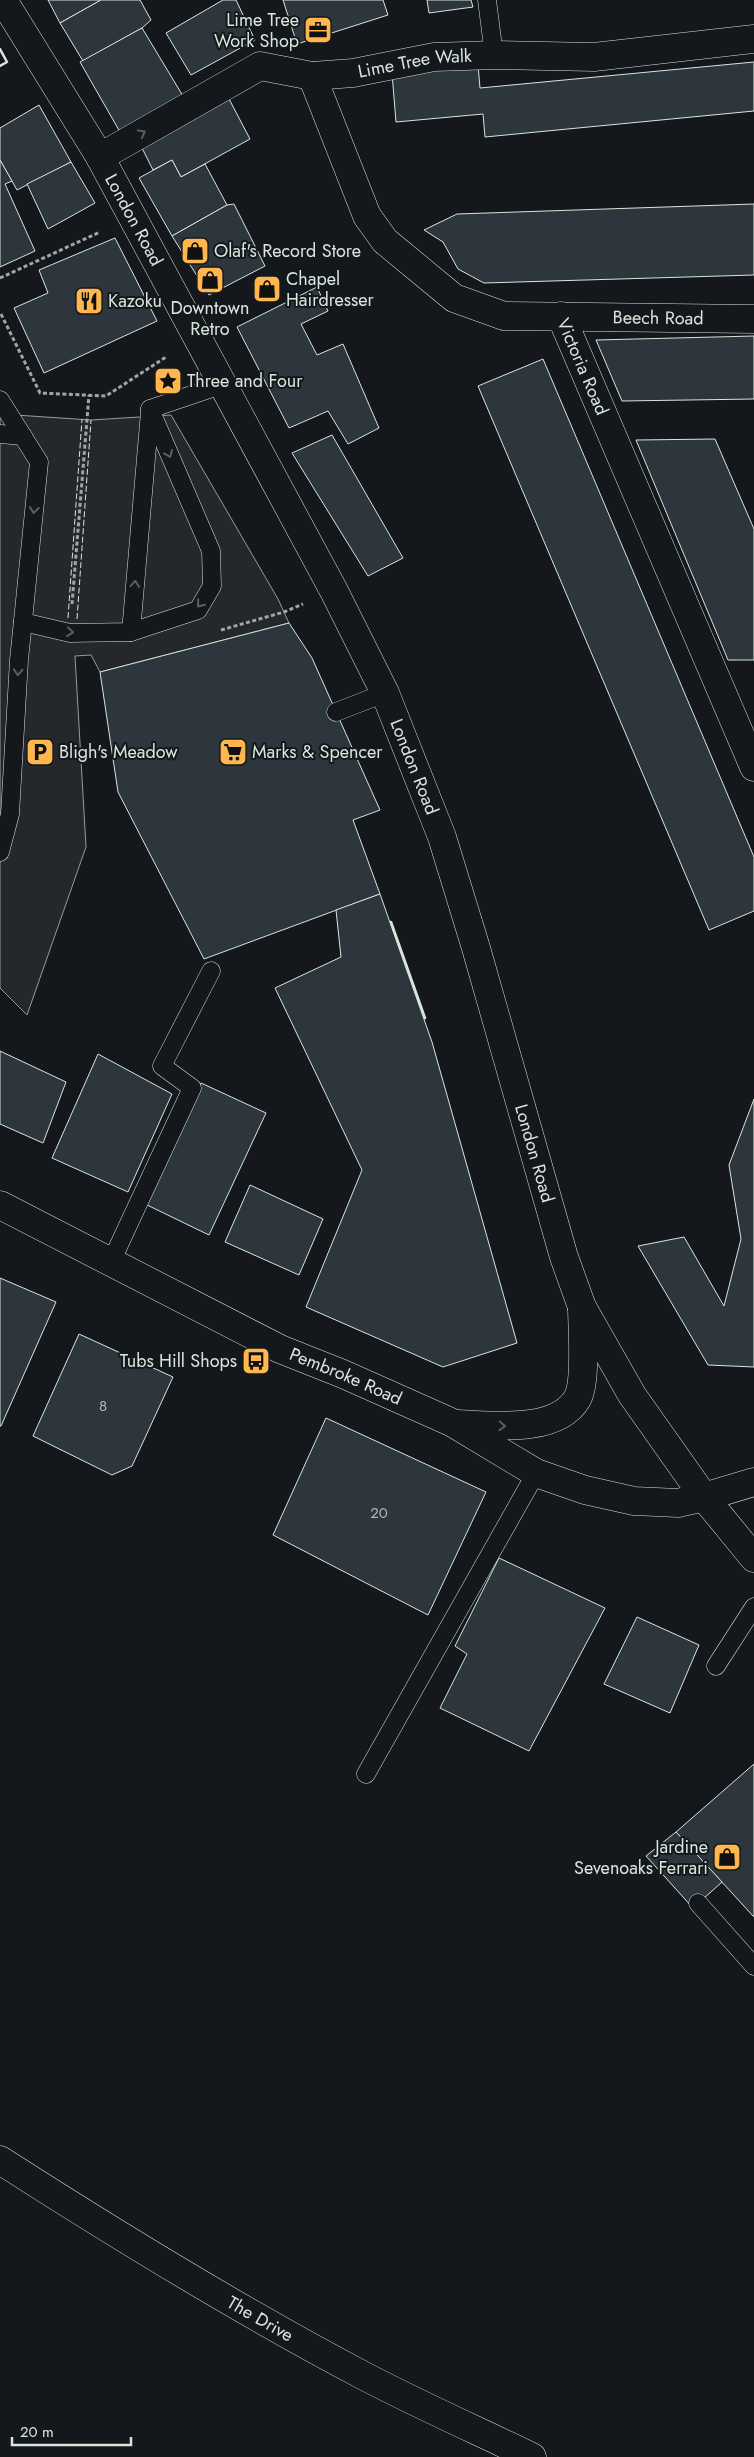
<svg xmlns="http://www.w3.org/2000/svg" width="754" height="2457" font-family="Jost,sans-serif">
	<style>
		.parking { fill: #24282b; stroke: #939e99 }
		.building { fill: #2c363c; stroke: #d8e6dc }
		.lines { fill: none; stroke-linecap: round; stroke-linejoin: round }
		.service-casing { stroke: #d8e6dc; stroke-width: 19 }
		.minor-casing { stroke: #d8e6dc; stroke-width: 29 }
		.tertiary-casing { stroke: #d8e6dc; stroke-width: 29 }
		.primary-casing { stroke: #d8e6dc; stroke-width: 29 }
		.path { stroke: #9da8a2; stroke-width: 3; stroke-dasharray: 4 2.5; stroke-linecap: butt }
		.service { stroke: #14181c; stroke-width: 18 }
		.minor { stroke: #14181c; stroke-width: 28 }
		.tertiary { stroke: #14181c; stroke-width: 28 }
		.primary { stroke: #14181c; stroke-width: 28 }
		.fence { stroke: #d8e6dc; stroke-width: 1; stroke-dasharray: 6 2.5; stroke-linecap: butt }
		.wall { stroke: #d8e6dc; stroke-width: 2.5 }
		.oneway { stroke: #59605f }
		.labels { text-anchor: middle; stroke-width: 4; stroke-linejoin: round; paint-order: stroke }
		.number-label { font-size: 15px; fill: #adbab4 }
		.poi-label { font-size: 18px; fill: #d8e6dc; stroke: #14181c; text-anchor: start }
		.street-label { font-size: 18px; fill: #d8e6dc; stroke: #14181c }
	</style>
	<rect width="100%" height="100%" fill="#14181c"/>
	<path class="parking" d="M0,414L91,420L171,415L278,599L289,623L100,672L91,655L75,656L86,847L27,1015L0,988Z"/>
	<g class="building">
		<path d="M48,0H101L60,23Z"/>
		<path d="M101,0H140L151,20L142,28L83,61L60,23Z"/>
		<path d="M223,0H236L255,40L191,75L166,33Z"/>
		<path d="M283,0H383L388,15L297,44Z"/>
		<path d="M427,0H471L473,7L429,13Z"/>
		<path d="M142,28L183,96L120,132L80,62Z"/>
		<path d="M754,62V111L485,137L483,114L396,122L392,73L478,65L480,88Z"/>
		<path d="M228,97L250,139L181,177L172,160L153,170L140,144Z"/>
		<path d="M39,105L71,162L17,190L0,160V128Z"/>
		<path d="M0,160L12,181L5,184L35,251L0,267Z"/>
		<path d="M172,160L181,177L205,164L227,205L172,236L139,178Z"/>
		<path d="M71,162L95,203L48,229L27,184Z"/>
		<path d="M234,204L265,266L209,295L172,236L227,205Z"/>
		<path d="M754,204V275L484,283L458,269L443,242L424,230L457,214Z"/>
		<path d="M115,238L157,321L44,373L14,308L48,293L39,270Z"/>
		<path d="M317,287L328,311L301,324L317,355L343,344L379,428L348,444L328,411L289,428L237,327Z"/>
		<path d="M754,336V399L622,401L596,340Z"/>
		<path d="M543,359L754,857V911L709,930L478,386Z"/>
		<path d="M332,435L403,558L368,576L292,453Z"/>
		<path d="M715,439L754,529V660H728L636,440Z"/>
		<path d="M289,623L312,658L380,810L353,820L380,894L204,959L118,792L100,672Z"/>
		<path d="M380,894L432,1042L517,1343L443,1367L306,1307L362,1170L275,988L341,957L336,910Z"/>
		<path d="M0,1051L66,1082L43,1143L0,1124Z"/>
		<path d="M98,1054L172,1094L128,1192L52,1158Z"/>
		<path d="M201,1083L266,1113L209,1235L143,1203Z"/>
		<path d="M754,1099V1367L708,1365L638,1246L684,1237L724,1306L741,1239L729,1165Z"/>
		<path d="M250,1185L323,1219L299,1275L225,1242Z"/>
		<path d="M0,1278L56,1302L1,1426H0Z"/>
		<path d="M79,1334L173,1377L132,1466L112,1475L33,1436Z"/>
		<path d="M326,1418L486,1492L428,1615L273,1535Z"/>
		<path d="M499,1558L605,1608L529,1751L440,1708L467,1654L455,1646Z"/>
		<path d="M637,1617L699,1645L670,1713L604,1684Z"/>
		<path d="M754,1764V1917L676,1832Z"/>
		<path d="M676,1832L722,1882L693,1908L646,1856Z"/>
	</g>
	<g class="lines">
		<defs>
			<g id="service">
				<path d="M487,0L494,55"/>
				<path d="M0,400L39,462L19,660L10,814L0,852"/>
				<path d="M150,409L221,385"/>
				<path d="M0,434L23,436"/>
				<path d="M23,622L70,633L131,632L198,610L212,586L211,551L150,409"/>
				<path d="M131,632L150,412"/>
				<path d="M336,712L385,693"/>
				<path d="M111,1262L192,1088L162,1066L211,971"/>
				<path d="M716,1666L754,1607"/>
				<path d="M366,1774L536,1473"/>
				<path d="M698,1903L754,1966"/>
			</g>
			<g id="minor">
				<path id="s1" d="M312,76L367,216L385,241L454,298L504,316L754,319"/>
				<path id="s2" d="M100,157L260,66L312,76L353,73L434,57L494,55L594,57L754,39"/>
				<path id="s3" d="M561,316L754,767"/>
				<path d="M704,1497L754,1482"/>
				<path id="s4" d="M0,2160C120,2237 242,2312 368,2378C422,2406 478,2431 532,2457"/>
			</g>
			<g id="tertiary">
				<path id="s5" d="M0,1205L280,1349L343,1374L453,1423L536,1473L585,1490L634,1501L678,1503L704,1497"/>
				<path d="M457,1424C491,1425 556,1434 577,1399C587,1383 582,1328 582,1307"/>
			</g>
			<g id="primary">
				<path id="s6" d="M3,0L100,157L334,591L385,693L442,837L476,948L564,1257L582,1307L632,1395L704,1497L754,1558"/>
			</g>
		</defs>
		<use href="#service" class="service-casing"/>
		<use href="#minor" class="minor-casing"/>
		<use href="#tertiary" class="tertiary-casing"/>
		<use href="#primary" class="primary-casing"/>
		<g class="path">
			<path d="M0,278L100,232"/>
			<path d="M1,314L40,393L106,396L166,357"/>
			<path d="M72,604L89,395"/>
			<path d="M221,630L284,612L303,604"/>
		</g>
		<use href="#service" class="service"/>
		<use href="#minor" class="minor"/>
		<use href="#tertiary" class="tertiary"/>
		<use href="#primary" class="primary"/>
		<g class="fence">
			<path d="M68,618L82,419"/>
			<path d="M77,619L91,420"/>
		</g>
		<g class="wall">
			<path d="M0,49L7,62L0,66"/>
			<path d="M391,922L425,1018"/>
		</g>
	</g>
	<defs><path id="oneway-chevron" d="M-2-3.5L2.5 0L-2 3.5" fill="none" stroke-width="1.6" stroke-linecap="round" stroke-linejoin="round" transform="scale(1.25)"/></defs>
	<g class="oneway">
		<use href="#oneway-chevron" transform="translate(142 133) rotate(-29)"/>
		<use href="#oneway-chevron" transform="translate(169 454) rotate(67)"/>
		<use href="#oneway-chevron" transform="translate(34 510) rotate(96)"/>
		<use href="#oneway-chevron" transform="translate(135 584) rotate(-85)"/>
		<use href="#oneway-chevron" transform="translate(200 604) rotate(129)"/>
		<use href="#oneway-chevron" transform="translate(70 632) rotate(6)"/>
		<use href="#oneway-chevron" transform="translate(18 672) rotate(93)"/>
		<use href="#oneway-chevron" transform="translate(502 1426) rotate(3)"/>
	</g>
	<defs>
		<symbol id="office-square" viewBox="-11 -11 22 22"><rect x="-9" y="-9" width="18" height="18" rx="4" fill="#ffb74d" stroke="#14181c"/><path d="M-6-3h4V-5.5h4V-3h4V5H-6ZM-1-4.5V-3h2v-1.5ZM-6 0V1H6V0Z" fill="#111"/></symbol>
		<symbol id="shop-square" viewBox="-11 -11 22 22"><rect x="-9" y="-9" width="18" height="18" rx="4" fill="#ffb74d" stroke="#14181c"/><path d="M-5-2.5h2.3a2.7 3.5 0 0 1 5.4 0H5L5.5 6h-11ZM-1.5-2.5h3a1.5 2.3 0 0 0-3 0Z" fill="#111"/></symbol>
		<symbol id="restaurant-square" viewBox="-11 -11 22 22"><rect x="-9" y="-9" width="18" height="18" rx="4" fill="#ffb74d" stroke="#14181c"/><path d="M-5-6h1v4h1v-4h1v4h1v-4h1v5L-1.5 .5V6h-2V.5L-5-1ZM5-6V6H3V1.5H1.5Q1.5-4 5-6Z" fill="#111"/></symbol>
		<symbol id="sight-square" viewBox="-11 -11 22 22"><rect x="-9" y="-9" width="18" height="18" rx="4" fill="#ffb74d" stroke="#14181c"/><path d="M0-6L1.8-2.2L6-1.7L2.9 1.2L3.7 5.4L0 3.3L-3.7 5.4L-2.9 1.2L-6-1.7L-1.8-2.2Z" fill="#111"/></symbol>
		<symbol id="parking-square" viewBox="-11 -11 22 22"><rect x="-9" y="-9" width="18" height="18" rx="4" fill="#ffb74d" stroke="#14181c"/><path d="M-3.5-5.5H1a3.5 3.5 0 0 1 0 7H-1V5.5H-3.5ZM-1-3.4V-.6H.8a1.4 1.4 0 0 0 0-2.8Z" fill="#111"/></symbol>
		<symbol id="supermarket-square" viewBox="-11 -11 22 22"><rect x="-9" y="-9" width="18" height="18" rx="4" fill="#ffb74d" stroke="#14181c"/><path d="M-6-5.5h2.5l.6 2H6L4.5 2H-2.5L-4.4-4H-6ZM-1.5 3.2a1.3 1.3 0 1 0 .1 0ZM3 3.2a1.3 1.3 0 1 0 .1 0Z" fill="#111"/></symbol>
		<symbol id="bus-square" viewBox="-11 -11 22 22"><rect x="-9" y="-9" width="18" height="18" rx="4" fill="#ffb74d" stroke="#14181c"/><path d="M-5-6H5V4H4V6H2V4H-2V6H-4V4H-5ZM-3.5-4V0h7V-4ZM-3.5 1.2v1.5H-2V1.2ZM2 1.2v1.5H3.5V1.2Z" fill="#111"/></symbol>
	</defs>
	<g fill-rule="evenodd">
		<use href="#office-square" x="302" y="14" width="32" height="32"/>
		<use href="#shop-square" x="179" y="235" width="32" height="32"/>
		<use href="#shop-square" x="194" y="264" width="32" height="32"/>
		<use href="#shop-square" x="251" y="273" width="32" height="32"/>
		<use href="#restaurant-square" x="73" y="285" width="32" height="32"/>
		<use href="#sight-square" x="152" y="365" width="32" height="32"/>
		<use href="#parking-square" x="24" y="736" width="32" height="32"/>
		<use href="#supermarket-square" x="217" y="736" width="32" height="32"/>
		<use href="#bus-square" x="240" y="1345" width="32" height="32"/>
		<use href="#shop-square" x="711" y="1841" width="32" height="32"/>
	</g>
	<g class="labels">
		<g class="number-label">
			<text x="103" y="1411">8</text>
			<text x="379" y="1518">20</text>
		</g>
		<g class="poi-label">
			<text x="299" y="26" text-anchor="end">Lime Tree<tspan x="299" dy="21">Work Shop</tspan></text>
			<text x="214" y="257">Olaf's Record Store</text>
			<text x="286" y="285">Chapel<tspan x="286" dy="21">Hairdresser</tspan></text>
			<text x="108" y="307">Kazoku</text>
			<text x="210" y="314" text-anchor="middle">Downtown<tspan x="210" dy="21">Retro</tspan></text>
			<text x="187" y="387">Three and Four</text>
			<text x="59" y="758">Bligh's Meadow</text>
			<text x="252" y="758">Marks &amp; Spencer</text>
			<text x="237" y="1367" text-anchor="end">Tubs Hill Shops</text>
			<text x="708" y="1853" text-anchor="end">Jardine<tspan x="708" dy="21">Sevenoaks Ferrari</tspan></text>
		</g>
		<g class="street-label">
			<text dy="6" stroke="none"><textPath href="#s2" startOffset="341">Lime Tree Walk</textPath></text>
			<text dy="6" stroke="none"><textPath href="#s6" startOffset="256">London Road</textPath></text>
			<text dy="6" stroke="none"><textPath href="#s1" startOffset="478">Beech Road</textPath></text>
			<text dy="6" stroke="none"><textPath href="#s3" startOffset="55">Victoria Road</textPath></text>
			<text dy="6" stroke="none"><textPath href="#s6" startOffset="871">London Road</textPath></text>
			<text dy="6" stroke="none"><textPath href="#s6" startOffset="1276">London Road</textPath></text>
			<text dy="6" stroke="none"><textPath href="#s5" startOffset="386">Pembroke Road</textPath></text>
			<text dy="6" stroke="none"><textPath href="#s4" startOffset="305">The Drive</textPath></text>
		</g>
	</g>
	<path d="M12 2437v8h119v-8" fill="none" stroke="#d8e6dc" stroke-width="2.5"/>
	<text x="20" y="2437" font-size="15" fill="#d8e6dc" stroke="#14181c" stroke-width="4" paint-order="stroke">20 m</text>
</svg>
